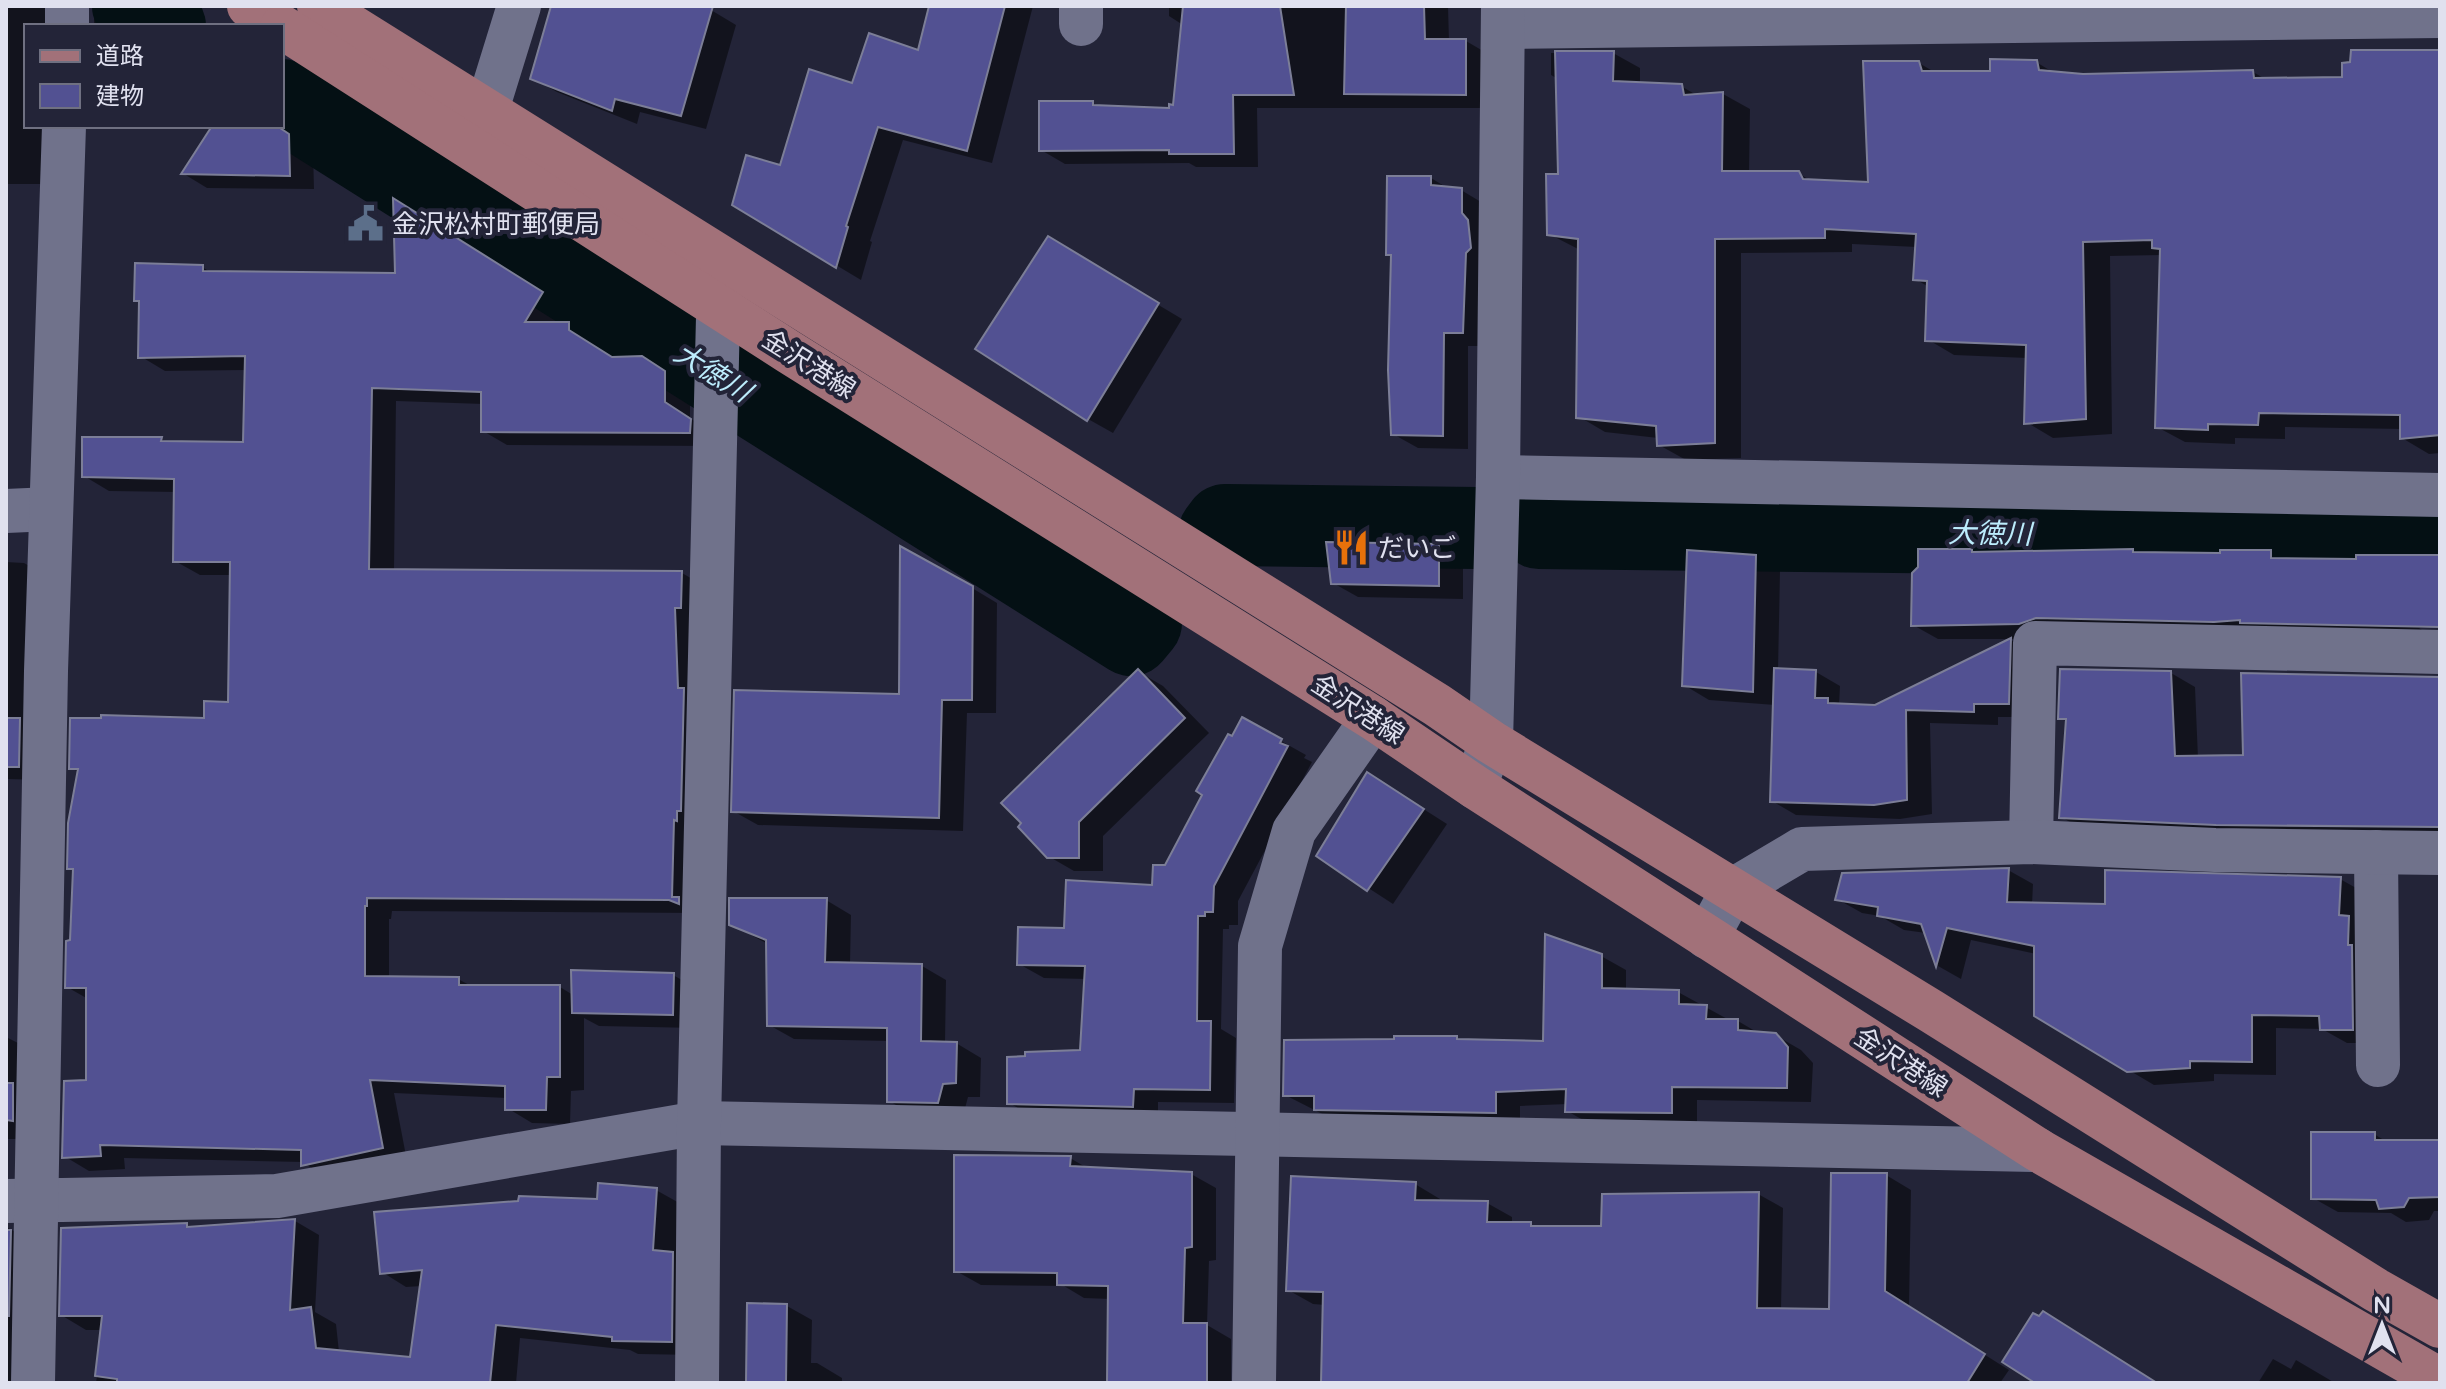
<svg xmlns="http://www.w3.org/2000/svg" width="2446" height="1389" font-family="'Varela Round','Noto Sans JP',sans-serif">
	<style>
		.shadow { fill: #0007 }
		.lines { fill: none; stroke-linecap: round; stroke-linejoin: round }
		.river { stroke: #041014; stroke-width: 82 }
		.building { fill: #525192; stroke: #7c7e97; stroke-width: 2 }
		.minor { stroke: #70728b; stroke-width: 44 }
		.major { stroke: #a27179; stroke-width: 44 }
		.labels { text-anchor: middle; stroke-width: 8; stroke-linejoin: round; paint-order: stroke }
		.poi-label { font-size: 26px; fill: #e0e1ef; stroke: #232438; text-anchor: start }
		.street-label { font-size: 26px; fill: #e0e1ef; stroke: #232438 }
		.water-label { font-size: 28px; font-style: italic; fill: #bcecfc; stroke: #232438 }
	</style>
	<rect width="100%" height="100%" fill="#232438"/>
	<g class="shadow">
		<path d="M6,6H58V26H26V126H57V184H6Z"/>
		<path d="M553,6H695L711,10L736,25L706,129L640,112L637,124L557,92L532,78Z"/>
		<path d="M931,6H1033L992,163L903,140L870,241L872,242L861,280L734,204L782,167L854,85L920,52Z"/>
		<path d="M1169,6H1448L1449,41H1466L1490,55V108H1257L1258,167H1196L1189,163L1065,164L1041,150L1093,103L1099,107L1171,110L1175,107L1183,25L1169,16Z"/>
		<path d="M94,8L117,21L124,26H94Z"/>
		<path d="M2440,52V453L2429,454L2402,438V429L2285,427V439L2235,438V444L2185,442L2157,427L2162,255L2110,256L2112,434L2053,438L2026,422L2027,358L1954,355L1927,339L1929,287L1915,279L1917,247L1852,244V252L1741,253V458L1686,460L1659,445L1658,438L1605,432L1578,416L1580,250L1549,234L1560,176L1558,79L1551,75V53H1613L1640,68V84L1681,86L1698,96L1723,94L1750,109L1749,173H1798L1813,182L1870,184L1919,63L1936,73H1992L2036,62L2056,74L2083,76L2253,72L2267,80L2343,79Z"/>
		<path d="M214,126H276L313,150L314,189L207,188L184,174Z"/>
		<path d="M1431,178L1449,189L1461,190L1486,205L1488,346H1468V449L1418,448L1393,434V257L1388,254Z"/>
		<path d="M419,214L566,308L557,324H568L593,338L594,346L614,359L641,358L690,387V418L715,435V446L507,445L483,431V404L396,401L394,571L682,573L706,587L696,913L392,911L391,919H389V978L458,979L473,987H560L573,995L673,975L698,989L697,1028L599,1026L584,1018V1090L571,1091L570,1124L532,1123L507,1108V1098L394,1093L407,1161L327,1179L303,1162L124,1158L125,1169L89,1171L64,1156L88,1082V999L67,987L75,871L69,868L79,772L71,768L206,721L230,704L232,575H200L175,561L176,492L109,491L84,476L161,439L168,443L244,444L246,370L165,371L140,356L141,302L136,300L202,267L212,273L397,275Z"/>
		<path d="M1048,239L1182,319L1113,433L1088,419Z"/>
		<path d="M1439,546L1463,560V599L1358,597L1333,583Z"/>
		<path d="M1971,551L1977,554L2133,551L2139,554L2222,555L2270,552L2284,560L2358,561L2440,557V626L2419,628L2436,639H1938L1913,625Z"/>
		<path d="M1755,557L1780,571L1778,671L1816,672L1840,686L1839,706L1875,707L2011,640L2035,654L2033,717H1998V725L1930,723L1932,814L1900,819L1796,815L1772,801L1775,705L1709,700L1684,685Z"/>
		<path d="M6,562L24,563L49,577L44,780L6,779Z"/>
		<path d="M972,588L997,603L996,713H967L963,831L758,825L733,811L901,696Z"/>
		<path d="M1139,672L1163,686L1209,733L1103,836V871H1074L1048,856Z"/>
		<path d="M2171,673L2195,687L2198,758L2245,757L2440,679V840L2086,831L2061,817L2067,722L2060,718Z"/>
		<path d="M1281,741L1306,755L1304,758L1312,762L1238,901V925H1229V929H1223L1221,1029L1236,1038L1234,1103L1158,1102V1120L1034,1117L1009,1103L1082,1052L1086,979L1044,978L1019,964L1066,930L1154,887L1166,867Z"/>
		<path d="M1392,789L1447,824L1393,904L1319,856Z"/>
		<path d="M2008,870L2033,884L2032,905L2107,906L2340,879L2365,893L2377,1043H2347L2322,1029L2276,1028V1075L2214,1074V1081L2154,1085L2036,1015V954L1971,940L1961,979L1938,966L1926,933L1904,930L1880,916L1862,913L1837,899Z"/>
		<path d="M826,900L851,915L850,964L922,966L946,980L945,1043H956L981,1058L980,1097H968L963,1116L914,1115L889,1101V1041L794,1039L769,1025L766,943L731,924Z"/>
		<path d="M1601,956L1626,970V990L1678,992L1731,1021H1738L1760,1034L1775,1035L1801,1050L1813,1063L1811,1102L1697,1100V1127L1592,1125L1567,1111L1568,1104L1520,1106V1126L1340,1123L1285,1095L1456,1038L1463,1041L1545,1043Z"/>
		<path d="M6,1037L34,1051L20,1139H6Z"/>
		<path d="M2374,1134L2387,1142H2440V1211H2434L2429,1220L2406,1222L2391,1213L2338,1212L2313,1198Z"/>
		<path d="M1070,1158L1089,1169L1191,1174L1216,1188V1260L1209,1261L1207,1325L1231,1339V1383H1109L1110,1299L1084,1298L1064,1286L981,1285L956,1271Z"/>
		<path d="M1886,1175L1911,1190L1909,1307L2009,1370L2000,1383H1323L1325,1305L1313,1304L1288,1290L1415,1184L1440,1199V1202L1487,1203L1512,1217V1224H1530L1537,1228H1603L1758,1194L1783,1208L1781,1310L1831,1311Z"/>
		<path d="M656,1190L681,1204L697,1355L638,1354L630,1350L520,1338L516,1383H96L103,1330H86L61,1315L186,1225L193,1229L295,1221L319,1235L315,1312L336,1324L339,1352L412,1359L422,1286L406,1287L382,1272L598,1201Z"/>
		<path d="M6,1227L35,1242L32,1383H6Z"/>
		<path d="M787,1306L812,1320L811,1363H817L842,1378V1383H748Z"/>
		<path d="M2273,1359L2291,1369L2296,1360L2335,1383H2258Z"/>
	</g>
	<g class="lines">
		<g class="river">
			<path d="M133,6L165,26"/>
			<path d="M282,100L1131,635L1141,623"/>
			<path d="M1539,528L2440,538"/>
			<path d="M1219,533L1225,525L1477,528"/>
		</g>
	</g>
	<g class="building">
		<path d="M551,6H713L681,116L615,99L612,111L530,79Z"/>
		<path d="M929,6H1005L967,151L878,127L846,226L848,227L836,268L732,205L746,155L780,165L809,69L852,83L869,33L918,50Z"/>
		<path d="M1183,6H1280L1294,95H1233L1234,154H1169V150L1039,151V101H1093V105L1169,108V104L1173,105Z"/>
		<path d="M1346,6H1424L1425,39H1466V95L1344,94Z"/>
		<path d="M2351,50H2440V435L2400,439V415L2259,413L2258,425L2208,424V430L2155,428L2160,249L2152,248V240L2083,242L2086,419L2024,424L2026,345L1925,341L1927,281L1913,280L1916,234L1825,229V238L1715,239V443L1657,446L1656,426L1576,418L1578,239L1547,235L1546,174H1558L1555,51H1614L1613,81L1682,84L1684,95L1723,92L1722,171H1799L1803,179L1868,182L1863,61H1919L1922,71H1990V59L2037,60L2039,70L2083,74L2253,70L2254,78L2342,77V63L2350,62Z"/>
		<path d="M212,126H277L289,134L290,176L181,174Z"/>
		<path d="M1387,176H1431V185L1462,188V213L1468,220L1471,248L1466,253L1463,333H1444L1443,436L1391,435L1388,370L1391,255H1386Z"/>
		<path d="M393,198L543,292L525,322H569V330L612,357L642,356L665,371V402L691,419L690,433L481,432V392L372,388L369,569L682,571L681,608H675L678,688H684L681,811H677V821L674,820L672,897H679V904L669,900L367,898V906H365V976L459,977V985H560V1077H547L546,1110H505V1086L370,1080L383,1148L301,1166V1150L100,1145L101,1156L62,1158L64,1081L86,1080V988H65L66,941L70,940L73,869H67L68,823L78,769H69L70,718H101V715L204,718V701L228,702L230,562H173L174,479L82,477V437H162L161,441L243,442L245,356L138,358L139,301H134L135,263L203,265V271L395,273Z"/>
		<path d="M1048,236L1159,303L1087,421L975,349Z"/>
		<path d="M1326,542L1439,544V586L1331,584Z"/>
		<path d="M900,546L973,586L972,700H942L939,818L731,812L734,690L899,694Z"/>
		<path d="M1918,549H1972V552L2133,549V552L2220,553V550H2271V558L2356,559V555H2440V627L2240,623V620L2214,622L2036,618L2019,624L1911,626L1912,573L1918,567Z"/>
		<path d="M1687,550L1756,555L1753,692L1682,686Z"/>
		<path d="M2011,638L2009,704H1974V712L1906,710L1907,800L1874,805L1770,802L1774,668L1816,670L1815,698H1828V703L1875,705Z"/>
		<path d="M1138,669L1185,718L1079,822V858H1047L1018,827L1021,823L1001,803Z"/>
		<path d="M2060,669L2171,671L2175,756L2243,755L2241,673L2440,677V827L2216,825L2059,818L2066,719H2058Z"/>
		<path d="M1242,717L1282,739L1280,743L1288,746L1214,886L1213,912H1205V916H1198L1197,1021H1211L1210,1090L1134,1089L1133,1107L1007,1104V1057L1025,1056V1052L1080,1050L1085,966L1017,965L1018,927L1064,928L1066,880L1152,885L1153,865H1165L1202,795L1196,791L1228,734L1232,736Z"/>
		<path d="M6,718H20L19,767H6Z"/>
		<path d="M1367,772L1424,809L1367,891L1316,856Z"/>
		<path d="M2009,868L2007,902L2105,904V870L2341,877L2339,915L2349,916L2348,945H2352L2353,1030H2320L2319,1016L2252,1015V1062L2190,1061V1068L2127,1072L2034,1016V946L1947,928L1936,967L1921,924L1877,916L1878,907L1835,900L1842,873Z"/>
		<path d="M729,898H827L825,962L922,964L921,1041L957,1042L956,1083L943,1084L938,1103L887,1102V1028L767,1026L766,940L729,925Z"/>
		<path d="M1545,934L1602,954V988L1679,990V1004L1707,1005L1706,1019H1738V1030L1776,1033L1788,1047L1787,1088L1672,1087V1113L1565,1112L1566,1089L1496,1092V1113L1314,1110V1096H1283L1284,1040L1394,1039V1036H1457V1039L1543,1041Z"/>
		<path d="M571,970L674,973L673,1015L572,1013Z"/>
		<path d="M6,1083H13V1121L6,1120Z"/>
		<path d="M2311,1132H2375V1140H2440V1197L2409,1198L2404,1207L2379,1209L2376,1200L2311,1199Z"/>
		<path d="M954,1155L1071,1156L1070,1166L1192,1172V1247L1185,1248L1183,1323H1207V1383H1107L1108,1286L1057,1285V1273L954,1272Z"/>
		<path d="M1831,1173H1887L1885,1291L1985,1354L1967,1383H1321L1323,1292L1286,1291L1291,1176L1416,1182L1415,1200L1488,1201L1487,1222H1531V1226H1601L1602,1194L1759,1192L1757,1308L1829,1309Z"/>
		<path d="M598,1183L657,1188L653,1250L673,1252L672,1342L612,1341V1337L496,1325L490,1383H117V1379L95,1376L102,1316H59L61,1228L187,1223V1227L295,1219L290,1310L311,1307L316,1348L410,1357L422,1270L380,1274L374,1212L518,1201L519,1196L597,1199Z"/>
		<path d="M6,1230H11L9,1316H6Z"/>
		<path d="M747,1303L787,1304L786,1383H746Z"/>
		<path d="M2043,1311L2157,1383H2035L2002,1362L2033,1313L2039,1316Z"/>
	</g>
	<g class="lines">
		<g class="minor">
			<path d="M1081,6V24"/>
			<path d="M67,26V6"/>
			<path d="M1503,27L2440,16"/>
			<path d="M476,145L519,6"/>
			<path d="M1498,477L2440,495"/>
			<path d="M6,511L51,509"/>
			<path d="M1475,787L1491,742L1498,477L1503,6"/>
			<path d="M2031,842L2035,643L2440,652"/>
			<path d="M2376,852L2378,1065"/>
			<path d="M1707,937L1733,890L1802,849L2031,842L2215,850L2440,853"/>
			<path d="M6,1201L277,1196L699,1123L2038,1150"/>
			<path d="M33,1383L46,671L64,126"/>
			<path d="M697,1383L699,1123L719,274"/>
			<path d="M1254,1383L1260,946L1294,831L1373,718"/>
		</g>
		<g class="major">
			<path d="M249,6L280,26"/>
			<path d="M319,6L1437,705L1491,742L1931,1011L2376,1290L2440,1326"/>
			<path d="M282,27L789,352L1373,718L1475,787L2038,1150L2440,1380"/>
		</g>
	</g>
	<defs>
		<symbol id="civic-bare" viewBox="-9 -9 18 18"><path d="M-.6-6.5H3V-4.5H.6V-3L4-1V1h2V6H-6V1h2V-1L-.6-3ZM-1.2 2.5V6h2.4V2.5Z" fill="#5c6f8a" stroke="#232438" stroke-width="2.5" paint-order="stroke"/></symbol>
		<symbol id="restaurant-bare" viewBox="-9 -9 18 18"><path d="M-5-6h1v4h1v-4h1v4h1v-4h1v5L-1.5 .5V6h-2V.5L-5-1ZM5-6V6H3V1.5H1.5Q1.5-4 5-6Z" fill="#e8710a" stroke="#232438" stroke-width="2.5" paint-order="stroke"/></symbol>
	</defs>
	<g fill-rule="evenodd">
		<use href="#civic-bare" x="340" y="198" width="51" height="51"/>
		<use href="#restaurant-bare" x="1326" y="522" width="51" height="51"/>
	</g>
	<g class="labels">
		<g class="poi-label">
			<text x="392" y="233">金沢松村町郵便局</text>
			<text x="1378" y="557">だいご</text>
		</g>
		<g class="street-label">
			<text transform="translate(809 364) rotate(32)" y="9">金沢港線</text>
			<text transform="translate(1358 709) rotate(33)" y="9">金沢港線</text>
			<text transform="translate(1901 1062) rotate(33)" y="9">金沢港線</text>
		</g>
		<g class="water-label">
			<text transform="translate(713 372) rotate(32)" y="10">大徳川</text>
			<text transform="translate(1990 533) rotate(1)" y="10">大徳川</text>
		</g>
	</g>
	<rect width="2446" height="1389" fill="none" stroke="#e0e1ef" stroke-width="16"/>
	<rect x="24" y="24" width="260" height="104" fill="#232438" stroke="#6f7081" stroke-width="2"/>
	<rect x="40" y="50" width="40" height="12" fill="#a27179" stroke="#6f7081" stroke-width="2"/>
	<text x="96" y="64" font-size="24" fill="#e0e1ef">道路</text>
	<rect x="40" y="84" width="40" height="24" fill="#525192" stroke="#6f7081" stroke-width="2"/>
	<text x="96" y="104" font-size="24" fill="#e0e1ef">建物</text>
	<g transform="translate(2382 1325)" stroke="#232438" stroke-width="6" paint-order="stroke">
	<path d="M0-6L14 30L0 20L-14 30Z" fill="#e0e1ef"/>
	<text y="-12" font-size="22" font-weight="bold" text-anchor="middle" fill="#e0e1ef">N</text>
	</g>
</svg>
